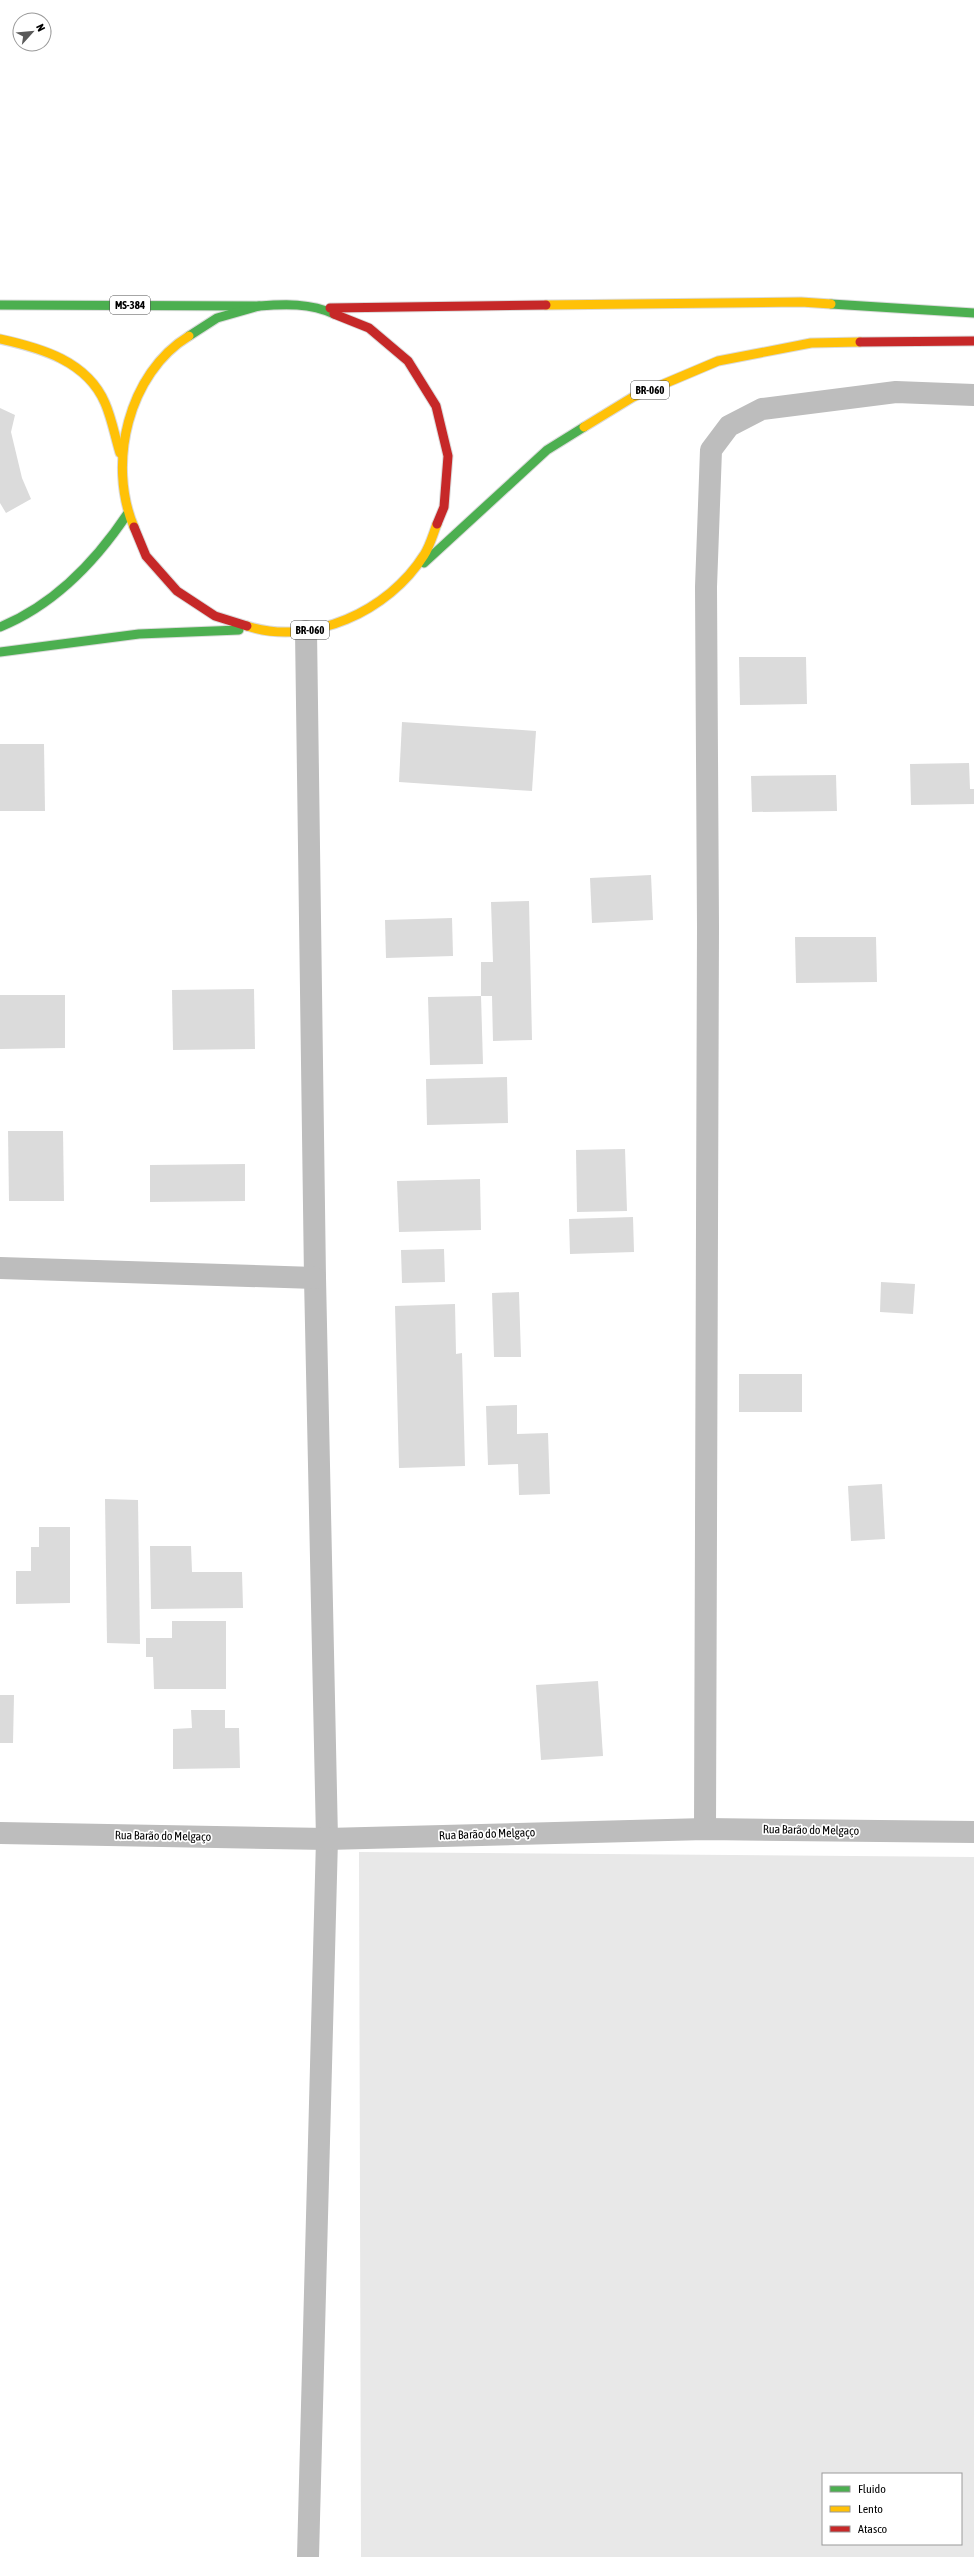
<svg xmlns="http://www.w3.org/2000/svg" width="974" height="2557" font-family="'Asap Condensed',sans-serif">
	<style>
		.green { fill: #e8e8e8; fill-rule: evenodd }
		.building { fill: #dbdbdb }
		.lines { fill: none; stroke-linecap: round; stroke-linejoin: round }
		.fast-casing { stroke: #dbdbdb; stroke-width: 11 }
		.slow-casing { stroke: #dbdbdb; stroke-width: 11 }
		.jam-casing { stroke: #dbdbdb; stroke-width: 11 }
		.street { stroke: #bdbdbd; stroke-width: 22 }
		.fast { stroke: #4caf50; stroke-width: 9 }
		.slow { stroke: #ffc107; stroke-width: 9 }
		.jam { stroke: #c62828; stroke-width: 9 }
		.labels { text-anchor: middle; stroke-width: 3.5; stroke-linejoin: round; paint-order: stroke }
		.shield { fill: #fff; stroke: #4c4c4c; stroke-width: 1 }
		.shield-label { font-size: 11px; font-weight: bold; fill: #000 }
		.street-label { font-size: 12px; fill: #000; stroke: #fff }
	</style>
	<rect width="100%" height="100%" fill="#fff"/>
	<path class="green" d="M359,1852L974,1857V2557H361ZM823,2474H961V2544H823Z"/>
	<g class="building">
		<path d="M0,408L15,415L11,432L22,478L31,499L6,513L0,503Z"/>
		<path d="M739,657H806L807,704L740,705Z"/>
		<path d="M402,722L536,731L532,791L399,782Z"/>
		<path d="M0,744H44L45,811H0Z"/>
		<path d="M969,763L970,789H974V804L911,805L910,764Z"/>
		<path d="M836,775L837,811L752,812L751,776Z"/>
		<path d="M651,875L653,920L592,923L590,878Z"/>
		<path d="M529,901L532,1040L493,1041L492,996H481V962H493L491,902Z"/>
		<path d="M452,918L453,956L386,958L385,920Z"/>
		<path d="M795,937H876L877,982L796,983Z"/>
		<path d="M254,989L255,1049L173,1050L172,990Z"/>
		<path d="M0,995H65V1048L0,1049Z"/>
		<path d="M481,996L483,1064L430,1065L428,997Z"/>
		<path d="M507,1077L508,1123L427,1125L426,1079Z"/>
		<path d="M8,1131H63L64,1201H9Z"/>
		<path d="M625,1149L627,1211L577,1212L576,1150Z"/>
		<path d="M245,1164V1201L150,1202V1165Z"/>
		<path d="M480,1179L481,1230L399,1232L397,1181Z"/>
		<path d="M633,1217L634,1252L570,1254L569,1219Z"/>
		<path d="M444,1249L445,1282L402,1283L401,1250Z"/>
		<path d="M881,1282L915,1284L913,1314L880,1312Z"/>
		<path d="M519,1292L521,1357H494L492,1293Z"/>
		<path d="M455,1304L456,1354L462,1353L465,1466L399,1468L395,1306Z"/>
		<rect x="739" y="1374" width="63" height="38"/>
		<path d="M517,1405V1434L548,1433L550,1494L519,1495L518,1464L488,1465L486,1406Z"/>
		<path d="M882,1484L885,1539L851,1541L848,1486Z"/>
		<path d="M105,1499L138,1500L140,1644L107,1643Z"/>
		<path d="M39,1527H70V1603L16,1604V1571H31V1547H39Z"/>
		<path d="M150,1546H191L192,1572H242L243,1608L151,1609Z"/>
		<path d="M172,1621H226V1689H154L153,1657H146V1638H172Z"/>
		<path d="M598,1681L603,1756L541,1760L536,1685Z"/>
		<path d="M0,1695H14L13,1743H0Z"/>
		<path d="M191,1710H225V1728H239L240,1768L173,1769V1729L192,1728Z"/>
	</g>
	<g class="lines">
		<defs>
			<g id="fast">
				<path d="M831,304L974,313"/>
				<path d="M0,305L259,306C285,304 310,303 334,314"/>
				<path d="M189,336L217,318L259,306"/>
				<path d="M424,563L547,450L584,427"/>
				<path d="M0,627C54,605 96,561 128,513"/>
				<path d="M0,652L139,634L239,630"/>
			</g>
			<g id="slow">
				<path d="M546,305L801,302L831,304"/>
				<path d="M0,339C41,348 87,361 105,403C112,419 115,437 120,453"/>
				<path d="M584,427L633,397L718,361L811,343L860,342"/>
				<path d="M134,527C107,464 128,373 189,336"/>
				<path d="M247,626C311,647 389,611 424,555C430,546 433,534 437,524"/>
			</g>
			<g id="jam">
				<path d="M330,308L546,305"/>
				<path d="M334,314L369,328L408,361L436,406L448,456L444,507L437,524"/>
				<path d="M860,342L974,341"/>
				<path d="M134,527L146,556L177,591L215,616L247,626"/>
			</g>
		</defs>
		<use href="#fast" class="fast-casing"/>
		<use href="#slow" class="slow-casing"/>
		<use href="#jam" class="jam-casing"/>
		<g class="street">
			<path d="M306,631L315,1278L327,1839L308,2557"/>
			<path d="M0,1268L315,1278"/>
			<path d="M705,1829L708,927L706,587L711,450L729,426L762,409L896,392L974,395"/>
			<path d="M0,1833L327,1839L705,1829L974,1832"/>
		</g>
		<use href="#fast" class="fast"/>
		<use href="#slow" class="slow"/>
		<use href="#jam" class="jam"/>
	</g>
	<g class="labels">
		<g class="shield">
			<rect x="110" y="296" width="40" height="18" rx="3"/>
			<rect x="631" y="381" width="38" height="18" rx="3"/>
			<rect x="291" y="621" width="38" height="18" rx="3"/>
		</g>
		<g class="shield-label">
			<text x="130" y="309">MS-384</text>
			<text x="650" y="394">BR-060</text>
			<text x="310" y="634">BR-060</text>
		</g>
		<g class="street-label">
			<text transform="translate(811 1830) rotate(1)" y="4">Rua Barão do Melgaço</text>
			<text transform="translate(487 1834) rotate(-2)" y="4">Rua Barão do Melgaço</text>
			<text transform="translate(163 1836) rotate(1)" y="4">Rua Barão do Melgaço</text>
		</g>
	</g>
	<rect x="822" y="2473" width="140" height="72" fill="#ffffff" stroke="#999999"/>
	<rect x="830" y="2486" width="20" height="6" fill="#4caf50" stroke="#999999"/>
	<text x="858" y="2493" font-size="12" fill="#000000">Fluido</text>
	<rect x="830" y="2506" width="20" height="6" fill="#ffc107" stroke="#999999"/>
	<text x="858" y="2513" font-size="12" fill="#000000">Lento</text>
	<rect x="830" y="2526" width="20" height="6" fill="#c62828" stroke="#999999"/>
	<text x="858" y="2533" font-size="12" fill="#000000">Atasco</text>
	<g transform="translate(32 32) rotate(63)"><circle r="19" fill="#ffffff" stroke="#999999"/>
	<path d="M0-3L7 15L0 10L-7 15Z" fill="#595959"/>
	<text y="-6" font-size="11" font-weight="bold" text-anchor="middle" fill="#000000">N</text>
	</g>
</svg>
